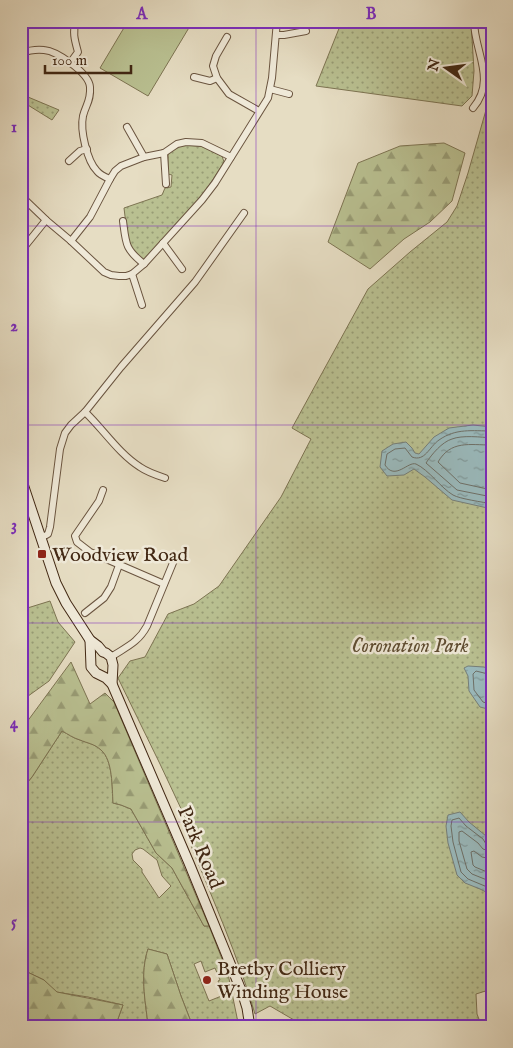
<svg xmlns="http://www.w3.org/2000/svg" width="513" height="1048" font-family="'IM FELL English',serif">
	<style>
		.grass { fill: url(#grass-dots); stroke: #7d7452; fill-rule: evenodd }
		.forest { fill: url(#forest-firs); stroke: #7d7452 }
		.pitch { fill: #b9c091; stroke: #7d7452 }
		.water { fill: url(#water-ripples); stroke: #767f79 }
		.lines { fill: none; stroke-linecap: round; stroke-linejoin: round }
		.shore { stroke: #6e7068; stroke-width: 1 }
		.street-casing { stroke: #6a543f; stroke-width: 8 }
		.secondary-casing { stroke: #412713; stroke-width: 11 }
		.street { stroke: #efe9d8; stroke-width: 6 }
		.secondary { stroke: #efe9d8; stroke-width: 9 }
		.grid { fill: none; stroke: #7b2cbf; stroke-width: 1; stroke-opacity: 0.55 }
		.poi-dot { fill: #8f2418; stroke: #efe9d8; stroke-width: 2 }
		.labels { text-anchor: middle; stroke-width: 5; stroke-linejoin: round; paint-order: stroke }
		.poi-label { font-size: 20px; fill: #412713; stroke: #efe9d8; text-anchor: start }
		.park-label { font-size: 20px; font-style: italic; fill: #5f4d32; stroke: #efe9d8 }
		.street-label { font-size: 20px; fill: #412713; stroke: #efe9d8 }
		.neatline { fill: none; stroke: #7b2cbf; stroke-width: 2 }
		.grid-label { font-size: 16px; text-anchor: middle; font-weight: bold; fill: #7b2cbf }
	</style>
	<defs>
		<pattern id="grass-dots" width="8" height="8" patternUnits="userSpaceOnUse" patternTransform="scale(1.25)"><rect width="8" height="8" fill="#b9c091"/><path d="M2 2h.1M6 6h.1" fill="none" stroke="#989c75" stroke-width="1.8" stroke-linecap="round"/></pattern>
		<pattern id="forest-firs" width="22" height="20" patternUnits="userSpaceOnUse" patternTransform="scale(1.25)"><rect width="22" height="20" fill="#b9c091"/><path d="M5 1l3.5 6h-7zM16 11l3.5 6h-7z" fill="#989c75"/></pattern>
		<pattern id="water-ripples" width="26" height="14" patternUnits="userSpaceOnUse" patternTransform="scale(1.25)"><rect width="26" height="14" fill="#9ababd"/><path d="M2 4q2-2 4 0t4 0M15 11q2-2 4 0t4 0" fill="none" stroke="#7f9798"/></pattern>
	</defs>
	<rect width="100%" height="100%" fill="#e6ddc3"/>
	<filter id="stains"><feTurbulence type="fractalNoise" baseFrequency=".004" numOctaves="4"/><feColorMatrix values="0 0 0 0 .2 0 0 0 0 .09 0 0 0 0 .02 0 0 0 .5 -.17"/></filter>
	<radialGradient id="worn" r=".72"><stop offset=".6" stop-color="#630" stop-opacity="0"/><stop offset="1" stop-color="#630" stop-opacity=".3"/></radialGradient>
	<g class="grass">
		<path d="M342,21H471L474,71L472,96L462,106L316,86Z"/>
		<path d="M492,89V989L476,994L477,1014L482,1027H450L443,1023L436,1027H306L270,1006L255,1014C238,956 213,900 190,843L192,832L160,764L118,678L130,661L145,657L168,614L194,604L219,586L281,497L311,439L292,428L368,289L410,252L447,222L457,206L468,173Z"/>
		<path d="M24,97H28L59,110L52,120L23,102Z"/>
		<path d="M183,145L201,146L222,156L224,162L203,195L143,261L133,252L128,241L124,208L162,195L165,188L171,187L172,175L168,174V152Z"/>
		<path d="M50,601L58,622L75,642L49,681L24,699H21V610Z"/>
		<path d="M62,731C68,734 73,738 80,740C87,743 95,744 101,750C113,760 112,788 113,803L121,805L131,809L156,853L172,868L204,926H209L228,974L239,1027H193L181,996L167,954L148,949C140,973 145,1000 148,1024L146,1027H115L123,1005L88,997L56,992L44,980L21,969V790L32,777ZM140,848L143,849L157,860L162,876L171,886L159,898L142,872V869L133,860L132,854L135,850ZM201,961L205,972L215,968L220,980L218,981L224,995L209,1001L194,964Z"/>
	</g>
	<g class="forest">
		<path d="M444,143L465,153L452,201L430,222L404,239L370,269L328,242L358,163L400,146Z"/>
		<path d="M71,662L90,704L105,693L114,702L209,926H204L172,868L156,853L131,809L121,805L113,803C112,788 113,760 101,750C95,744 87,743 80,740C73,738 68,734 62,731L32,777L21,790V730Z"/>
		<path d="M148,949L167,954L181,996L193,1027H146L148,1024C145,1000 140,973 148,949Z"/>
		<path d="M21,969L44,980L57,992L123,1005L115,1027H21Z"/>
	</g>
	<path class="pitch" d="M128,21H193L148,96L100,68Z"/>
	<g class="water">
		<path d="M473,425L492,427V509L452,500L425,477L414,469L404,475L387,476L380,467L382,451L393,444L406,442L412,448L415,453L419,454L434,437L449,428Z"/>
		<path d="M468,666L484,667L492,670V710L480,707L469,691L468,676L464,668Z"/>
		<path d="M460,812L469,822L486,836L492,843V896L490,894L480,889L465,883L457,875L448,843L446,826L448,815Z"/>
	</g>
	<g class="lines">
		<g class="shore">
			<path d="M492,431C472,431 456,428 439,440C429,447 425,462 412,457L405,448L395,449L387,454L385,465C395,481 408,461 416,464C429,470 441,488 453,495C460,499 483,502 492,504"/>
			<path d="M492,438C481,437 462,435 452,439C442,442 432,454 426,463L457,490L492,497"/>
			<path d="M492,445C469,445 451,440 438,462L460,483L492,490"/>
			<path d="M492,675L476,671L473,674L474,690L483,702L492,705"/>
			<path d="M492,845L486,844L483,839L466,826L459,818L452,820L451,826L453,842L461,872L468,879L492,889"/>
			<path d="M492,852L483,849L478,843L462,831L459,832V841L467,869L472,874L492,882"/>
			<path d="M492,859L482,857L474,851L471,852L473,865L475,867L492,874"/>
		</g>
		<defs>
			<g id="street">
				<path d="M276,35H284L306,31"/>
				<path d="M227,37L216,56L213,66L217,78L229,94L259,111"/>
				<path d="M21,53C27,51 37,49 44,50C57,51 89,73 90,87C91,101 86,104 83,116C80,130 87,161 97,171C100,175 105,177 110,179"/>
				<path d="M70,63L78,52C75,41 72,32 76,21"/>
				<path d="M194,77L210,81L217,78"/>
				<path d="M270,89L289,94"/>
				<path d="M473,108C497,80 474,51 474,21"/>
				<path d="M127,127L144,157"/>
				<path d="M164,153L166,184"/>
				<path d="M69,161L80,151L87,149"/>
				<path d="M21,196L46,220L71,241L104,272L111,275L119,276H126L132,274L144,264L202,200L215,183L268,98L272,78L277,21"/>
				<path d="M123,221C126,244 125,249 144,264"/>
				<path d="M71,241L90,217L110,179L115,171L121,166L144,157L164,153L177,144L186,142L202,143L231,157"/>
				<path d="M163,243L182,269"/>
				<path d="M21,251L46,220"/>
				<path d="M132,274L142,305"/>
				<path d="M85,412C103,429 119,454 140,467C147,472 156,475 165,478"/>
				<path d="M103,490L99,501L75,536L77,542L90,552L164,584"/>
				<path d="M41,538L48,534L50,527L60,449L65,433L71,425L85,412L121,367L195,282L244,213"/>
				<path d="M85,613L104,598L111,587L119,565"/>
				<path d="M111,657C126,647 138,643 147,626L175,558"/>
			</g>
			<g id="secondary">
				<path d="M21,478L56,583L66,603L90,640L98,646L103,652L106,653L111,657L113,665L112,684"/>
				<path d="M90,640L91,667L96,673L106,678L112,684L189,863L243,995L247,1008L250,1027"/>
			</g>
		</defs>
		<use href="#street" class="street-casing"/>
		<use href="#secondary" class="secondary-casing"/>
		<use href="#street" class="street"/>
		<use href="#secondary" class="secondary"/>
	</g>
	<path class="grid" d="M256,21V1027M21,226H492M21,425H492M21,623H492M21,822H492"/>
	<g class="poi-dot">
		<rect x="37" y="549" width="10" height="10" rx="2.5"/>
		<circle cx="207" cy="980" r="5"/>
	</g>
	<g class="labels">
		<g class="poi-label">
			<text x="52" y="561">Woodview Road</text>
			<text x="217" y="975">Bretby Colliery<tspan x="217" dy="23">Winding House</tspan></text>
		</g>
		<g class="park-label">
			<text x="410" y="652">Coronation Park</text>
		</g>
		<g class="street-label">
			<text transform="translate(201 847) rotate(67)" y="7">Park Road</text>
		</g>
	</g>
	<rect width="513" height="1048" fill="none" stroke="#e6ddc3" stroke-width="55"/>
	<g transform="translate(446 68) rotate(284)" stroke="#efe9d8" stroke-width="4" paint-order="stroke">
	<path d="M0-4L9 19L0 12L-9 19Z" fill="#412713"/>
	<text y="-8" font-size="14" font-weight="bold" text-anchor="middle" fill="#412713">N</text>
	</g>
	<path d="M45 65v8h86v-8" fill="none" stroke="#412713" stroke-width="2.5"/>
	<text x="52" y="65" font-size="15" fill="#412713" stroke="#efe9d8" stroke-width="4" paint-order="stroke">100 m</text>
	<rect x="28" y="28" width="458" height="992" class="neatline"/>
	<g class="grid-label">
		<text x="142" y="19">A</text>
		<text x="371" y="19">B</text>
		<text x="14" y="132">1</text>
		<text x="14" y="331">2</text>
		<text x="14" y="530">3</text>
		<text x="14" y="728">4</text>
		<text x="14" y="927">5</text>
	</g>
	<rect width="100%" height="100%" filter="url(#stains)"/>
	<rect width="100%" height="100%" fill="url(#worn)"/>
</svg>
